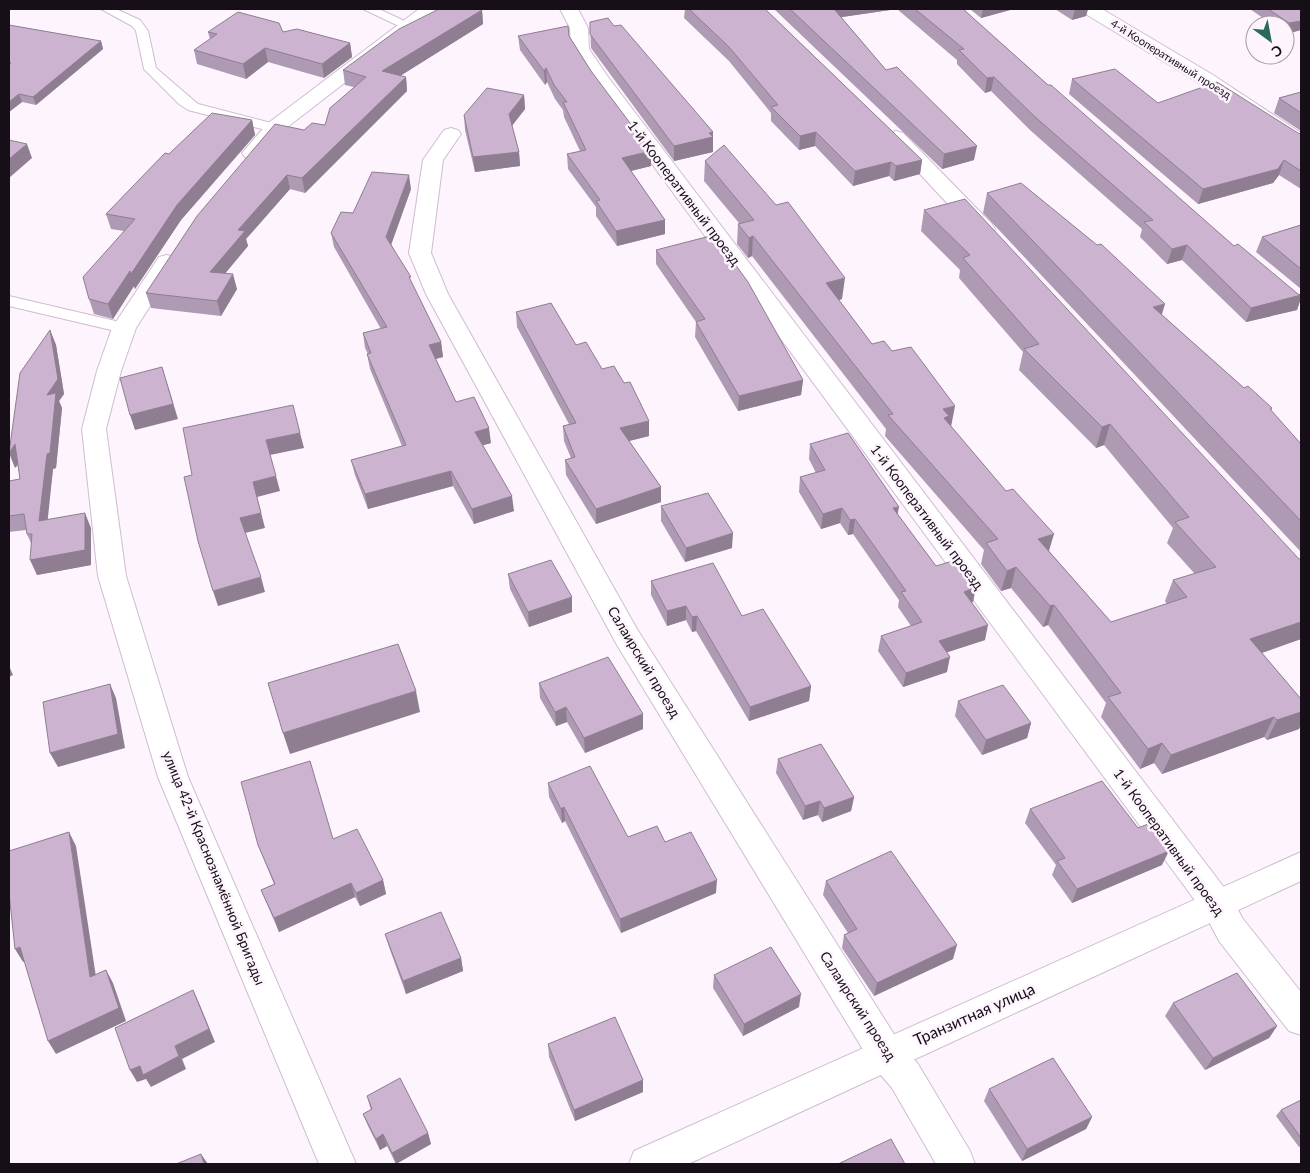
<svg xmlns="http://www.w3.org/2000/svg" width="1310" height="1173" font-family="Lato,sans-serif">
	<style>
		.lines { fill: none; stroke-linecap: round; stroke-linejoin: round }
		.service-casing { stroke: #d0bcd2; stroke-width: 2 }
		.minor-casing { stroke: #d0bcd2; stroke-width: 2 }
		.tertiary-casing { stroke: #d0bcd2; stroke-width: 2 }
		.service { fill: #fff; fill-rule: evenodd }
		.minor { fill: #fff; fill-rule: evenodd }
		.tertiary { fill: #fff; fill-rule: evenodd }
		.wall { fill: #af9ab3 }
		.shaded-wall { fill: #8f7d92 }
		.building { fill: #ccb3d0; stroke: #8f7d92 }
		.labels { text-anchor: middle; stroke-width: 5; stroke-linejoin: round; paint-order: stroke }
		.far-street-label { font-size: 11px; fill: #160f17; stroke: #fdf4fe }
		.street-label { font-size: 14px; fill: #160f17; stroke: #fdf4fe }
		.near-street-label { font-size: 16px; fill: #160f17; stroke: #fdf4fe }
	</style>
	<rect width="100%" height="100%" fill="#fdf4fe"/>
	<g class="lines">
		<defs>
			<g id="service">
				<path d="M101,9H116L140,20L148,31L156,68L198,104L279,125L281,128L274,132L188,110L179,104L144,69L136,31L132,26Z"/>
				<path d="M363,9H379L413,25L407,29L403,28Z"/>
				<path d="M9,296L124,323L132,328L124,333L9,306Z"/>
			</g>
			<g id="minor">
				<path d="M419,9H440L281,132C271,144 262,162 245,157L242,153L267,124Z"/>
				<path d="M560,9H578L588,28L589,49L608,77L1229,894L1243,919L1301,992V1035L1289,1031L1219,941L1205,914L593,84L571,49L570,28Z"/>
				<path d="M1081,9H1102L1213,75L1301,133V148L1294,146L1199,83L1084,13Z"/>
				<path d="M451,128L458,130L461,134L443,160L431,253L448,294L637,629L899,1042L918,1064L970,1151L975,1164H936L892,1088L873,1066L617,645L426,294L409,253L423,160L444,130Z"/>
				<path d="M896,131L903,133L992,224L995,229L992,234L984,235L976,234L889,141L886,137L889,133Z"/>
				<path d="M167,255L175,257L178,262L136,328L121,371L106,429L126,576L188,777L356,1164H319L158,777L98,576L82,429L97,371L112,328L159,257Z"/>
			</g>
			<path id="tertiary" d="M1301,852V881L688,1164H629L634,1151Z"/>
		</defs>
		<use href="#service" class="service-casing"/>
		<use href="#minor" class="minor-casing"/>
		<use href="#tertiary" class="tertiary-casing"/>
		<use href="#service" class="service"/>
		<use href="#minor" class="minor"/>
		<use href="#tertiary" class="tertiary"/>
	</g>
	<g class="wall">
		<path d="M685,9H765L922,160L920,174L894,181L889,176L853,186L815,146L799,150L771,121V113L729,61L684,18Z"/>
		<path d="M774,9H963L1048,85L1234,246L1298,294L1301,295V298L1297,310L1246,322L1182,260L1167,264L1140,237L1142,229L1030,130L991,91L985,93L957,64V60L897,9L841,17L886,70L974,160L942,169Z"/>
		<path d="M970,9H1010V10L981,18Z"/>
		<path d="M1055,9H1088L1086,16L1072,20Z"/>
		<path d="M1250,9H1301V30L1286,34L1285,25H1273Z"/>
		<path d="M482,10L483,24L400,76L406,77L407,91L305,193L290,189L246,239L248,246L225,273L237,289L221,316L151,308L146,293L304,130L325,125L354,87L345,85L343,70Z"/>
		<path d="M590,22L614,26L713,132V152L674,161L591,48Z"/>
		<path d="M9,25L101,41L103,49L36,105L22,102L9,112Z"/>
		<path d="M208,32H283L350,43L352,57L324,78L268,62L246,79L197,64L194,50L210,39Z"/>
		<path d="M518,36H569L651,166L631,171L665,220V234L617,246L596,216V207L568,169L567,154L580,151L564,117L563,110L555,99L547,82L545,85L520,50Z"/>
		<path d="M1072,79L1158,103L1301,134V189L1279,175L1273,183L1198,204L1069,94Z"/>
		<path d="M1301,92V131L1274,113L1279,98Z"/>
		<path d="M524,95L525,109L512,126L519,152L520,166L475,172L465,130L464,115Z"/>
		<path d="M252,120L255,135L181,220L135,289L134,286L113,319L94,314L89,299L124,231L111,229L106,214L169,154Z"/>
		<path d="M705,161L842,299L839,300L872,344L951,427L1049,551L1111,622L1167,604L1165,601L1173,580L1195,574L1167,543L1173,528L1104,445L1096,448L1019,370L1023,352L959,278L960,270L921,231L924,210L1299,559H1301V639L1262,653L1301,699V724L1299,729L1267,740L1264,737L1162,774L1154,763L1140,769L1101,717L1106,703L1048,625L1043,627L1011,588L1001,591L981,564L984,550L885,436L886,429L752,256L748,258L737,244L738,224L739,223L704,181Z"/>
		<path d="M411,189L391,244L412,284L441,342L443,357L436,359L456,402L491,443L483,445L514,511L474,524L453,486L368,509L355,475L351,460L402,446L370,369L367,354H368L365,348L363,333L381,329L334,247L331,233L353,213Z"/>
		<path d="M987,193L1162,315L1244,388L1272,408L1271,411L1301,444V552L983,213Z"/>
		<path d="M1301,225V289L1256,252L1262,237Z"/>
		<path d="M656,250L803,380L801,395L738,411L695,337L696,322L656,264Z"/>
		<path d="M516,312L576,345L602,369L649,436L629,441L661,487V502L596,524L566,475L565,460L571,458L564,441L563,426L569,424L517,327Z"/>
		<path d="M50,330L56,345L64,394L59,401L62,408L56,468L53,469L47,519L91,528V565L37,575L31,543L27,534L26,530L9,532V481L20,479L18,465L15,468Z"/>
		<path d="M810,444L897,514L936,566L976,587L973,602H972L985,640L947,652V672L903,687L878,651L881,636L911,626L898,607L899,600L853,534L848,535L840,523L821,529L799,492L800,477L816,473L809,459Z"/>
		<path d="M661,506L732,548L685,562L661,521Z"/>
		<path d="M508,574L572,597V612L529,627L510,589Z"/>
		<path d="M651,581L742,616L811,686L809,701L749,721L696,631L692,632L686,620L667,626L651,595Z"/>
		<path d="M539,683L643,729L585,753L567,722L556,726L540,698Z"/>
		<path d="M958,701L1031,723L1027,738L982,755L955,716Z"/>
		<path d="M778,759L854,797L851,811L822,822L818,815L803,820L776,773Z"/>
		<path d="M548,783L628,837L665,842L716,893L621,933L565,821L562,823L549,797Z"/>
		<path d="M1030,809L1162,865L1072,903L1052,875L1056,865L1025,823Z"/>
		<path d="M333,839L383,880L386,894L360,906L355,897L279,932L261,890L274,884L258,845Z"/>
		<path d="M826,881L953,959L874,996L842,948L844,935L848,933L823,895Z"/>
		<path d="M385,934L461,958L463,971L406,994L389,947Z"/>
		<path d="M714,975L799,1007L743,1036L713,988Z"/>
		<path d="M1173,1003L1277,1026L1269,1038L1205,1070L1165,1016Z"/>
		<path d="M548,1044L643,1080V1092L575,1121L549,1057Z"/>
		<path d="M989,1089L1092,1117L1086,1129L1022,1161L984,1101Z"/>
		<path d="M367,1096L428,1133L431,1144L396,1164L387,1146L380,1150L368,1126L363,1114L371,1110Z"/>
		<path d="M1301,1100V1146L1299,1147L1276,1116L1281,1110Z"/>
	</g>
	<g class="shaded-wall">
		<path d="M830,9H897L829,19Z"/>
		<path d="M983,9H1010V10L981,18Z"/>
		<path d="M1075,9H1088L1086,16L1072,20Z"/>
		<path d="M482,10L483,24L384,86L382,71Z"/>
		<path d="M1301,21V30L1286,34L1289,23Z"/>
		<path d="M101,41L103,49L36,105L33,97Z"/>
		<path d="M350,43L352,57L324,78L322,64Z"/>
		<path d="M265,48L268,62L246,79L243,64Z"/>
		<path d="M546,68L547,82L545,85L544,71Z"/>
		<path d="M406,77L407,91L305,193L302,178Z"/>
		<path d="M994,77L991,91L985,93L987,78Z"/>
		<path d="M19,94L22,102L9,112V102Z"/>
		<path d="M524,95L525,109L510,128L509,114Z"/>
		<path d="M252,120L255,135L181,220L135,289L134,286L113,319L108,304L130,271L177,205Z"/>
		<path d="M713,132V152L674,161V146L709,133Z"/>
		<path d="M816,132L815,146L799,150L800,136Z"/>
		<path d="M27,144L32,158L9,178V159Z"/>
		<path d="M977,146L974,160L942,169L944,154Z"/>
		<path d="M651,151V166L622,173V158Z"/>
		<path d="M519,152L520,166L475,172L473,157Z"/>
		<path d="M922,160L920,174L894,181L896,166Z"/>
		<path d="M1284,160L1279,175L1273,183L1198,204L1203,189Z"/>
		<path d="M891,162L889,176L853,186L855,171Z"/>
		<path d="M287,175L290,189L246,239L248,246L214,287L210,272L238,230Z"/>
		<path d="M409,175L411,189L389,251L386,237Z"/>
		<path d="M665,220V234L617,246L616,231Z"/>
		<path d="M753,236L752,256L748,258L749,238Z"/>
		<path d="M1187,245L1182,260L1167,264L1172,249Z"/>
		<path d="M233,274L237,289L221,316L217,301Z"/>
		<path d="M845,278L842,299L824,304L826,283Z"/>
		<path d="M1301,295V298L1297,310L1246,322L1251,308Z"/>
		<path d="M1165,304L1159,324L1153,307Z"/>
		<path d="M50,330L56,345L64,394L59,401L62,408L56,468L53,469L46,536L39,521L47,454V395Z"/>
		<path d="M441,342L443,357L431,360L429,345Z"/>
		<path d="M162,367L178,419L135,430L130,415Z"/>
		<path d="M803,380L801,395L738,411L739,396Z"/>
		<path d="M955,406L951,427L940,439L943,409Z"/>
		<path d="M649,421V436L621,443L620,428Z"/>
		<path d="M1110,424L1104,445L1096,448L1102,427Z"/>
		<path d="M489,428L491,443L477,447L475,432Z"/>
		<path d="M300,433L304,448L270,455L266,440Z"/>
		<path d="M15,444L22,459L15,468L9,453Z"/>
		<path d="M451,471L453,486L368,509L365,494Z"/>
		<path d="M276,476L280,491L257,497L265,528L245,533L240,518L253,482Z"/>
		<path d="M661,487V502L596,524V509Z"/>
		<path d="M512,496L514,511L474,524L472,509Z"/>
		<path d="M899,507L896,522L893,508Z"/>
		<path d="M842,508L840,523L821,529L823,514Z"/>
		<path d="M85,513L91,528V565L37,575L30,560Z"/>
		<path d="M855,519L853,534L848,535L850,520Z"/>
		<path d="M733,533L732,548L685,562L686,548Z"/>
		<path d="M1054,534L1048,554L1038,539Z"/>
		<path d="M1016,567L1011,588L1001,591L1007,571Z"/>
		<path d="M261,577L265,592L218,606L213,591Z"/>
		<path d="M976,587L973,602L960,606L964,592Z"/>
		<path d="M572,597V612L529,627L528,612Z"/>
		<path d="M1054,605L1048,625L1043,627L1050,606Z"/>
		<path d="M686,606V620L667,626V611Z"/>
		<path d="M697,616L696,631L692,632V617Z"/>
		<path d="M1301,622V639L1241,660L1250,639Z"/>
		<path d="M988,625L985,640L936,656L939,641Z"/>
		<path d="M950,657L947,672L903,687L906,673Z"/>
		<path d="M9,666L13,675L9,677Z"/>
		<path d="M110,684L116,698L125,748L58,767L50,753Z"/>
		<path d="M811,686L809,701L749,721L750,707Z"/>
		<path d="M416,691L420,712L290,754L283,733Z"/>
		<path d="M566,707L567,722L556,726L555,712Z"/>
		<path d="M1301,712V724L1299,729L1267,740L1277,720Z"/>
		<path d="M643,714V729L585,753L584,738Z"/>
		<path d="M1274,717L1264,737L1162,774L1171,755Z"/>
		<path d="M1031,723L1027,738L982,755L986,740Z"/>
		<path d="M1162,743L1154,763L1140,769L1148,749Z"/>
		<path d="M854,797L851,811L822,822L824,808Z"/>
		<path d="M820,801L818,815L803,820L805,806Z"/>
		<path d="M564,807L565,821L562,823L561,809Z"/>
		<path d="M69,832L76,846L98,990L90,977Z"/>
		<path d="M1169,851L1162,865L1072,903L1077,889Z"/>
		<path d="M383,880L386,894L360,906L356,893Z"/>
		<path d="M717,880L716,893L621,933L620,919Z"/>
		<path d="M351,883L355,897L279,932L274,918Z"/>
		<path d="M957,945L953,959L874,996L877,983Z"/>
		<path d="M20,947L29,960L23,962L15,949Z"/>
		<path d="M461,958L463,971L406,994L403,981Z"/>
		<path d="M106,970L113,983L126,1021L56,1054L48,1041Z"/>
		<path d="M193,990L199,1003L215,1042L182,1059L186,1069L151,1087L146,1079L137,1082L130,1070L140,1066L175,1046Z"/>
		<path d="M801,994L799,1007L743,1036L744,1024Z"/>
		<path d="M1277,1026L1269,1038L1205,1070L1213,1058Z"/>
		<path d="M643,1080V1092L575,1121L574,1110Z"/>
		<path d="M1092,1117L1086,1129L1022,1161L1027,1149Z"/>
		<path d="M428,1133L431,1144L396,1164L392,1153Z"/>
		<path d="M383,1134L387,1146L380,1150L376,1139Z"/>
		<path d="M201,1154L208,1164H204Z"/>
	</g>
	<g class="building">
		<path d="M439,9H482V10L382,71L406,77L302,178L287,175L238,230L245,231L210,272L233,274L217,301L146,293L197,216L275,124L304,130L312,123L325,125L330,108L366,77L343,70L399,29Z"/>
		<path d="M689,9H765L922,160L896,166L891,162L855,171L816,132L800,136L771,107L778,105L729,47Z"/>
		<path d="M790,9H834L886,70L897,67L977,146L944,154Z"/>
		<path d="M915,9H963L1048,85H1051L1234,246L1238,244L1298,294L1301,295L1251,308L1187,245L1172,249L1144,222L1153,220L1034,116L994,77L987,78L959,50L964,49Z"/>
		<path d="M1268,9H1301V21L1289,23Z"/>
		<path d="M238,12L279,23L283,32L297,29L350,43L322,64L265,48L243,64L194,50L217,34L208,32Z"/>
		<path d="M608,18L614,26L621,25L713,132L709,133L713,137L674,146L590,34V22Z"/>
		<path d="M9,25L101,41L33,97L19,94L9,102V64L11,63L9,62Z"/>
		<path d="M568,26L569,36L591,71L651,151L622,158L665,220L616,231L596,201L600,200L567,154L586,150L563,102H567L554,85L546,68L544,71L518,36Z"/>
		<path d="M1115,69L1158,103L1217,82L1298,133L1301,134V171L1284,160L1278,169L1203,189L1072,79Z"/>
		<path d="M487,88L524,95L509,114L519,152L473,157L464,115Z"/>
		<path d="M1301,92V113L1279,98Z"/>
		<path d="M212,113L252,120L177,205L131,274L130,271L108,304L89,299L83,277L135,219L106,214L165,153L169,154Z"/>
		<path d="M9,140L27,144L9,159Z"/>
		<path d="M724,145L776,205L788,202L845,278L826,283L872,344L884,341L892,351L911,347L955,406L943,409L949,416L944,418L1006,491L1013,489L1054,534L1038,539L1111,622L1187,597L1173,580L1216,567L1175,522L1189,517L1110,424L1102,427L1024,349L1039,344L963,258L970,255L924,210L965,199L1299,559H1301V622L1250,639L1301,699V712L1277,720L1274,717L1171,755L1162,743L1148,749L1108,697L1121,693L1054,605L1050,606L1016,567L1007,571L986,543L998,539L888,415L893,414L753,236L749,238L738,224L754,220L705,161Z"/>
		<path d="M372,172L409,175L386,237L411,277H409L441,342L429,345L456,402L474,397L489,428L475,432L512,496L472,509L451,471L365,494L351,460L406,445L367,354L371,353L363,333L387,327L331,233L341,212L353,213Z"/>
		<path d="M1021,183L1097,245L1101,244L1165,304L1153,307L1244,388L1248,386L1272,408L1270,409L1301,444V521L987,193Z"/>
		<path d="M1301,225V269L1262,237Z"/>
		<path d="M714,235L748,282L803,380L739,396L696,322L705,319L656,250Z"/>
		<path d="M551,303L576,345L586,342L602,369L614,366L624,383L630,382L649,421L620,428L661,487L596,509L565,460L575,457L563,426L576,423L516,312Z"/>
		<path d="M50,330L58,379L47,395L56,393L50,453L47,454L39,521L85,513V550L30,560L32,534H27L24,514L9,516V481L20,479L15,444L9,453L20,373Z"/>
		<path d="M162,367L173,404L130,415L120,378Z"/>
		<path d="M293,405L300,433L266,440L276,476L253,482L261,513L240,518L261,577L213,591L198,541L184,477L192,475L183,428Z"/>
		<path d="M848,433L899,507L893,508L936,566L956,560L976,587L964,592L988,625L939,641L950,657L906,673L881,636L922,622L901,592L906,591L855,519L850,520L842,508L823,514L800,477L825,470L810,444Z"/>
		<path d="M708,493L733,533L686,548L661,506Z"/>
		<path d="M551,560L572,597L528,612L508,574Z"/>
		<path d="M713,563L742,616L763,609L811,686L750,707L697,616L692,617L686,606L667,611L651,581Z"/>
		<path d="M398,644L416,691L283,733L268,683Z"/>
		<path d="M608,657L643,714L584,738L566,707L555,712L539,683Z"/>
		<path d="M110,684L118,734L50,753L43,702Z"/>
		<path d="M1003,685L1031,723L986,740L958,701Z"/>
		<path d="M821,744L854,797L824,808L820,801L805,806L778,759Z"/>
		<path d="M310,761L333,839L357,829L383,880L356,893L351,883L274,918L261,890L275,884L258,845L241,782Z"/>
		<path d="M590,766L628,837L657,826L665,842L691,832L717,880L620,919L564,807L561,809L548,783Z"/>
		<path d="M1102,781L1138,828L1148,824L1169,851L1077,889L1057,861L1065,858L1030,809Z"/>
		<path d="M69,832L90,977L106,970L119,1008L48,1041L20,947L15,949L9,893V851Z"/>
		<path d="M891,851L957,945L877,983L844,935L857,929L826,881Z"/>
		<path d="M441,912L461,958L403,981L385,934Z"/>
		<path d="M771,947L801,994L744,1024L714,975Z"/>
		<path d="M1237,973L1277,1026L1213,1058L1173,1003Z"/>
		<path d="M193,990L209,1029L175,1046L179,1056L143,1075L140,1066L130,1070L115,1028Z"/>
		<path d="M615,1017L643,1080L574,1110L548,1044Z"/>
		<path d="M1053,1058L1092,1117L1027,1149L989,1089Z"/>
		<path d="M400,1078L428,1133L392,1153L383,1134L376,1139L363,1114L372,1109L367,1096Z"/>
		<path d="M1301,1100V1138L1281,1110Z"/>
		<path d="M891,1139L905,1164H838Z"/>
		<path d="M201,1154L204,1164H176Z"/>
	</g>
	<g class="labels">
		<g class="far-street-label">
			<text transform="translate(1171 59) rotate(32)" y="4">4-й Кооперативный проезд</text>
		</g>
		<g class="street-label">
			<text transform="translate(684 193) rotate(53)" y="5">1-й Кооперативный проезд</text>
			<text transform="translate(927 517) rotate(53)" y="5">1-й Кооперативный проезд</text>
			<text transform="translate(644 662) rotate(59)" y="5">Салаирский проезд</text>
			<text transform="translate(1169 842) rotate(54)" y="5">1-й Кооперативный проезд</text>
			<text transform="translate(214 868) rotate(68)" y="5">улица 42-й Краснознамённой Бригады</text>
			<text transform="translate(858 1006) rotate(57)" y="5">Салаирский проезд</text>
		</g>
		<g class="near-street-label">
			<text transform="translate(974 1014) rotate(-24)" y="6">Транзитная улица</text>
		</g>
	</g>
	<rect width="1310" height="1173" fill="none" stroke="#160f17" stroke-width="20"/>
	<g transform="translate(1270 40) rotate(148)"><circle r="24" fill="#fdf4fe" stroke="#a198a2"/>
	<path d="M0-4L9 19L0 12L-9 19Z" fill="#296a59"/>
	<text y="-8" font-size="14" font-weight="bold" text-anchor="middle" fill="#160f17">С</text>
	</g>
</svg>
